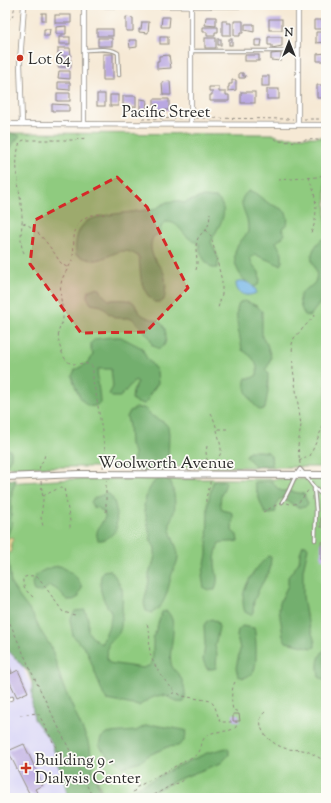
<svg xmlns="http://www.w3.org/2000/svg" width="331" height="803" font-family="'Sorts Mill Goudy',serif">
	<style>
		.built { fill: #d9d6f7 }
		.green { fill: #8fcb7f; stroke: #5d7b55 }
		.forest { fill: #73af6e; stroke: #4f6d4c }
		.sand { fill: #eeda9e; stroke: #8c8264 }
		.water { fill: #70b3e5; stroke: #4e6f88 }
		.building { fill: #b9a7e1 }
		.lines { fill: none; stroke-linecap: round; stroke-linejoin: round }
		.lane-casing { stroke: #908a80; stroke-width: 4.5 }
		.street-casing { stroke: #908a80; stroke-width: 6 }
		.secondary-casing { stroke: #908a80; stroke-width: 8 }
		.path { stroke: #908a80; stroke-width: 1; stroke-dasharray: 3 3; stroke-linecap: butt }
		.lane { stroke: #fff; stroke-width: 2.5 }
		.street { stroke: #fff; stroke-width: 4.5 }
		.secondary { stroke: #fff; stroke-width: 6 }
		.marked { fill: #d62828; fill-opacity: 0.2; stroke: #d62828; stroke-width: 3; stroke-dasharray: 8 5; stroke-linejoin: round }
		.poi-dot { fill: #c8321e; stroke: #fdfcf7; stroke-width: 1.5 }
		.labels { text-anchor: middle; stroke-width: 3.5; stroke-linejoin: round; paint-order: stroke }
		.poi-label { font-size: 16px; fill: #2b2b2b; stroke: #fdfcf7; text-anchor: start }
		.street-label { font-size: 16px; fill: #2b2b2b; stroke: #fdfcf7 }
	</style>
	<rect width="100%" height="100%" fill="#fdfcf7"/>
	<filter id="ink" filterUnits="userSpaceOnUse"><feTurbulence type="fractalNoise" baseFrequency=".025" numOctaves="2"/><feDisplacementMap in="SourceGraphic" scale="8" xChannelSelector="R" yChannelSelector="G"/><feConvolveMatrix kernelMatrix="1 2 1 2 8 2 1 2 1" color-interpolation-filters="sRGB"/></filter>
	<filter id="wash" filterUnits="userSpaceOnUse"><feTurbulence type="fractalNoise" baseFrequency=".012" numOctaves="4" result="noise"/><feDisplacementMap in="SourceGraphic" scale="16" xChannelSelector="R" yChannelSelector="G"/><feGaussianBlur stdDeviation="0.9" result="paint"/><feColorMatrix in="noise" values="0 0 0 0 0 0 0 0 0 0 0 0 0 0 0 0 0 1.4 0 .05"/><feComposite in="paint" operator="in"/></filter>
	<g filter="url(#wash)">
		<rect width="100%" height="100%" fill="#f6e9d5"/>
		<path class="built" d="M5,628L45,715L84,798H5Z"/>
		<g class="green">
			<path d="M5,133L272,134L280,137H326V467H5Z"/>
			<path d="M74,479H326V798H105L86,755L5,599V483Z"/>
		</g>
		<g class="forest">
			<path d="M6,131L20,136C2,153 10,166 5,186V132Z"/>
			<path d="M249,191C257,192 260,198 267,202C272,206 282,207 286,213C288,217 288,221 287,225L284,226L282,229L285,234L282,238L276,242L282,253V262L280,265L256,255L250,258L253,265L259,272L260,281L258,285L254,287C242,281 233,267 235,253C236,245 243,239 248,232C248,227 248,221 246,216C242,206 238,198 249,191Z"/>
			<path d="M201,197L217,198C232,213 217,227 211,242L219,260L217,268H212C204,261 200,255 199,244C196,242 192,241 190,239C180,232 179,221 165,222L161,227L160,233L153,237C149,247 151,255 158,264C159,266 162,269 163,271C167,280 166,292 164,300L161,302H154C139,288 141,275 139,257C123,245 116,254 101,259C93,262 84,258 76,255C76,251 75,247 76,243C76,236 81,225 87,221C100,214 129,213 145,210H153L167,202L176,201L184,203Z"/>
			<path d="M322,239L326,240V303H320L310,316L305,315C301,310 297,298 302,292C307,287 314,287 316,279C318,272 314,267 312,261C310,253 316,244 322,239Z"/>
			<path d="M95,288L100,289L103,295L109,300C116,300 128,298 134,303C136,305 137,311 140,313C149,322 166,316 166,337C166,343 165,346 159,349L152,345L150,338L132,318H116L108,313L102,306L91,304L87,297L89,290Z"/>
			<path d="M245,301L257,306L262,311V337L267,344L271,357L268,366L265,370L268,373V391L265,409L260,410C252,404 241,389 246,378H252L257,375C259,363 252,356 242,350C241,338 232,312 240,302Z"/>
			<path d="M111,337H121L142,348L146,357L157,371L158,383L150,394L148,401L144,404L137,403L132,399L133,391L138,382L135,380L120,397H112L109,394L113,387L111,369H98C96,381 100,390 100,403C98,404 96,406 94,406C82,410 74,384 72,376L75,370C83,365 90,364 93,354L91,350V343L95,339Z"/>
			<path d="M136,408H144L152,416L165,423L168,427L169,434L168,461L164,470C154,473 143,472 134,469L132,464L134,459V452L130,445L129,426L127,417L130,411Z"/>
			<path d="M5,447L11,451V458L8,463H5Z"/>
			<path d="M249,451H259L268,452L271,456L272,465L255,466L246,456Z"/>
			<path d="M159,478H165L171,482C174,492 176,502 174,512C172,518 169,521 170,527C170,536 178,546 178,556C178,564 173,569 171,577C168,589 165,608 151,613L146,611L144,603L149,581V573L153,564L155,555V548L151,541L144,506L147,493L153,483Z"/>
			<path d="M5,479L16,480L12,491L11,518L12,524L6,539L11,584L20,598L33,615L40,630L51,647L63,686L90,746L91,756L94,765L92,769L103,798H68L63,775L58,765L52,743L34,719L32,704V683L28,672L5,647Z"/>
			<path d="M215,481H225L226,483C222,495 218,497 222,510L231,512L233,514L232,531L237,535L238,541C232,543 226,541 219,543C217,549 215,555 215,562C215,574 220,576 215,590H209L204,588L202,576L207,555L208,502L213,482Z"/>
			<path d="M272,481L277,488L282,491H289L304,494L308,504L305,507H297L283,498L278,500L275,513L270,514L265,513C260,503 257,492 254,482Z"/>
			<path d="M108,493C118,501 117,518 116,530C111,536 106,541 98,540C94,530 101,526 105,517L104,512L98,508L93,507L91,502L94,498Z"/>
			<path d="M303,545H306L308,548L303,570V596L306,615L315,642V647L312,648L286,642L283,636L279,609L280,602L288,585V577L299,562L300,553Z"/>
			<path d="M268,556L271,557L270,570L259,589L254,601L253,612L251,615L245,612C237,591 254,570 268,556Z"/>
			<path d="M60,566C70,571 79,577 82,588L79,593V597L73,600H67C61,595 57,587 49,586C44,591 41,593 34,591C26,575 47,567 60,566Z"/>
			<path d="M110,570C115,575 119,583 122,589C123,592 122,627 120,630C119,635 112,640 108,644L107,658L109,663L143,668L151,665L153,656V639L162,612L167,611C180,625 168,646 171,663C172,669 176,671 179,675C184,681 187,696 184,702C175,704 173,699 166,696C157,693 146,701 139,706L107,700L103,694L87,651L73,636L70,620L75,611L85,610L88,619V631L91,636L101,644C104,638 113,619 111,612C110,609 107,607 106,604C100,593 98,582 103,571Z"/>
			<path d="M212,619L217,622L219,627L215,646L217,654L216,668L212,669H207L203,660L205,644L204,625L207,621Z"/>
			<path d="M242,626L254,628C256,633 257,661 255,667C254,673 249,676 244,678L238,676L236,668L240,649L237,636L238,630Z"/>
			<path d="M326,648V682L319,677C317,666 317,656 326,648Z"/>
			<path d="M155,725C162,727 184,729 187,731L184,741L178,746L167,747L147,756L141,762L123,767C115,758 106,756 99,745L101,738L108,733L136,731L145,726Z"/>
			<path d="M226,748L229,750V755L221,763L179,779L140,798H125L126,794L130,791L187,762L207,753Z"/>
		</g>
		<path class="sand" d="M10,537L13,538L14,540L11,542L12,551L10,553L8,551L7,540Z"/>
		<path class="water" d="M238,281C245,280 252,284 256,290V293C246,298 236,294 236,283Z"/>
		<g id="blocks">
			<g class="building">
				<rect x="42" y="13" width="4" height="7"/>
				<rect x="55" y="15" width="16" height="8"/>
				<path d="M126,17L133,18V31H126Z"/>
				<path d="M162,17H170L169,27H161Z"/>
				<path d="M206,17H216V26L205,25Z"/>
				<path d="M324,18H326V29H314V20H324Z"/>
				<rect x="269" y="19" width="13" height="11"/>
				<path d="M222,21H227V23H231V35H222Z"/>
				<path d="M234,21H243V33H240V36H234Z"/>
				<path d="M142,22H149L148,33L139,32V29H141Z"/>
				<path d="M245,24H254V32L245,30Z"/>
				<path d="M66,26V34H56V27Z"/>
				<path d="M203,27H218V32H215V36H207V32H203Z"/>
				<path d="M44,29H50L49,36H44Z"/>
				<rect x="97" y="29" width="16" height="7"/>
				<path d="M316,32H326V42L316,43Z"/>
				<rect x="59" y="37" width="11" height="7"/>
				<rect x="160" y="37" width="8" height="7"/>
				<path d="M268,37H282V46L272,48V45H268Z"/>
				<rect x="98" y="38" width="14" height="8"/>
				<rect x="205" y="38" width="11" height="10"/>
				<rect x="218" y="39" width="3" height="6"/>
				<rect x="229" y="39" width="3" height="6"/>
				<path d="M129,40H137V47L130,48Z"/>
				<path d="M255,40H262L261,46H255Z"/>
				<path d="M58,48H70L71,56H58Z"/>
				<path d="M281,53V61L271,60V54Z"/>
				<path d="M326,53V61H317V54Z"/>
				<rect x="103" y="54" width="10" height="26"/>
				<path d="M169,55L171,68L157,69V61H159V56Z"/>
				<rect x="245" y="55" width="14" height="6"/>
				<rect x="58" y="60" width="13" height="7"/>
				<path d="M59,71H70V79L58,78Z"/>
				<path d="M239,73H243V76H246L245,78H239Z"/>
				<rect x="262" y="76" width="7" height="10"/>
				<path d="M232,80H236V90L228,91V87H229V84H232Z"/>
				<path d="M170,81L171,95H163L162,82Z"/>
				<path d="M58,82H70V90L58,89Z"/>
				<path d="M317,85H323V86H326V98H317Z"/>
				<path d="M209,87H219V92H226V95H229V101H210V95H212V91H209Z"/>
				<rect x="267" y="89" width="12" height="10"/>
				<rect x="241" y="92" width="14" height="11"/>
				<rect x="57" y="93" width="13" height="8"/>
				<rect x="97" y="94" width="8" height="12"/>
				<rect x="110" y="95" width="8" height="11"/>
				<path d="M123,96H136V107H131V105H123Z"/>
				<path d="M140,99L147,100L146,110H140Z"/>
				<path d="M154,99H169V110H157L156,105H154Z"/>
				<path d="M52,104L69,105V111H52Z"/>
				<rect x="321" y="518" width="5" height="9"/>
				<rect x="321" y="542" width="5" height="17"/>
				<path d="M7,662L12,672L5,675V663Z"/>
				<path d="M18,670L28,692L17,697L7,676Z"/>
				<path d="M233,714H239L240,721H233Z"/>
				<path d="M24,744L43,785L35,789L38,794L35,797L29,793L8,751Z"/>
			</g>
		</g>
	</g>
	<g filter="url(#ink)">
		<use href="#blocks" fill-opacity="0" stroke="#908a80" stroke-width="1"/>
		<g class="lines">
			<defs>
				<g id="lane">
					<path d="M84,50C94,50 110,47 118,53L119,75"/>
					<path d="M191,51H298"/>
					<path d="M314,489L316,510L315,540"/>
					<path d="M282,502C290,492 292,479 300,469C310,480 312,489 326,498"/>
					<path d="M5,701L12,698"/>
				</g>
				<g id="street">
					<path d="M41,5L326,6"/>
					<path d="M84,5V124"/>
					<path d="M5,124L326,125"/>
					<path d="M22,124L20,62L24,5"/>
					<path d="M191,124V5"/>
					<path d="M298,124V5"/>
				</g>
				<path id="secondary" d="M5,477L79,474L326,475"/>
			</defs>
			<use href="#lane" class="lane-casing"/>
			<use href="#street" class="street-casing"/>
			<use href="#secondary" class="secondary-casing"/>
			<g class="path">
				<path d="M9,5L8,17L10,19L12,18L15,6L18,5"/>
				<path d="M30,5L36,6"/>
				<path d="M196,118L293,119"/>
				<path d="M142,119L185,118"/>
				<path d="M304,119H326"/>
				<path d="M274,139C290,147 310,134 326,143"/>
				<path d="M309,177C310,182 313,187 314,193C317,204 317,224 310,234"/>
				<path d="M278,180L317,177L326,174"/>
				<path d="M23,223C36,227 47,243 55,254C59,260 60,264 67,267"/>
				<path d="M206,230L211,236L222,281V294L218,308"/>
				<path d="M24,253C18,241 23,228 22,216C21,192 12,165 20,142L24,140H74L86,138"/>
				<path d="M196,270C199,260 194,250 197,241C198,236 201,234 205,231C209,227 210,218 210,213"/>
				<path d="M211,413C214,417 222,447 221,451C221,455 217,459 216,463L219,469"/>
				<path d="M218,429H230"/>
				<path d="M207,446L206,452L208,469"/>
				<path d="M299,461L310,456L324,424H326"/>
				<path d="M300,464L298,446L301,425L293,369L292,344L294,338L317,313"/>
				<path d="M103,468L105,450L96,394L93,381V367C84,358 72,371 64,357C60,350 57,337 59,330C60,326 63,323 63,318C63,307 59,295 61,284C62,274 72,266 73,256C75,244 71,231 81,221C86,215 96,214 104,214"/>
				<path d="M39,469C41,462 45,460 45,452"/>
				<path d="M41,481L43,500L41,518L43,526"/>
				<path d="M43,496L59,488H64L70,521V530"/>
				<path d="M206,502C205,494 211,489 210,481"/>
				<path d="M287,503C299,508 303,496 310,488"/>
				<path d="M106,512V481"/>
				<path d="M263,512L278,504"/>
				<path d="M33,597C27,592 22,587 23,578C28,575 34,575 39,578L63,612L75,615"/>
				<path d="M5,612L32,673L93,798"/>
				<path d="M147,624C152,636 148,641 150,652C151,663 167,685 176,692L168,695"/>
				<path d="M235,682C231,689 231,702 233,710L239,712"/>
				<path d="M265,712C260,716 260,720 261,726C263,737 277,747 288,749C295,750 300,749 307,751C313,754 320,758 326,762"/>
				<path d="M20,715L38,713L59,753L67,761L74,758"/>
				<path d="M132,798V794L137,787L198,754C202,748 201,740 206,736C215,729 228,734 236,727L237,722H220L215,707L211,701L182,696L176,692"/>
				<path d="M149,798L170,786L181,782L185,779"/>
			</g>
			<use href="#lane" class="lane"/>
			<use href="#street" class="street"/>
			<use href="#secondary" class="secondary"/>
		</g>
	</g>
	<path class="marked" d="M117,177L147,207L188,288L146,332L81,333L30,264L35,220Z"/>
	<g class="poi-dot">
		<circle cx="20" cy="58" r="4"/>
		<path d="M24 762h4v4h4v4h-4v4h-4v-4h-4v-4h4z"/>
	</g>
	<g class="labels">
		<g class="poi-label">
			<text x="28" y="64">Lot 64</text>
			<text x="35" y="765">Building 9 -<tspan x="35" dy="18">Dialysis Center</tspan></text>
		</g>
		<g class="street-label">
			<text x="166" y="117">Pacific Street</text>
			<text x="166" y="468">Woolworth Avenue</text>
		</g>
	</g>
	<rect width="331" height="803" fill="none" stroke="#fdfcf7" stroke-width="20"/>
	<g transform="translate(289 42)" stroke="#fdfcf7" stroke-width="3" paint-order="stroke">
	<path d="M0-3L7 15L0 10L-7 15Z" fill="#2b2b2b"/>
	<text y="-6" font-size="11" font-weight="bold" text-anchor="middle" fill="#2b2b2b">N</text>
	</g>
</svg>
